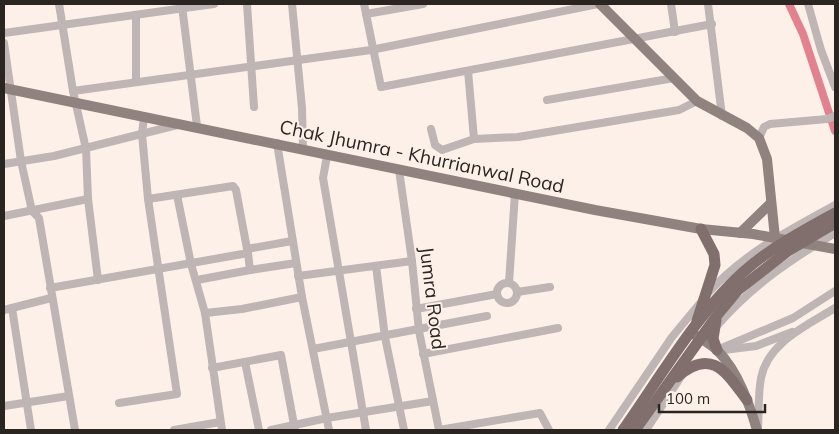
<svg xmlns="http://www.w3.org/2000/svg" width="839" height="434" font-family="Mulish,sans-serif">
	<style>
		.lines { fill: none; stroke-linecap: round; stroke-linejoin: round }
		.canal { stroke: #e2828f; stroke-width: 8 }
		.minor { stroke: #beb5b4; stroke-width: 8 }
		.major { stroke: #90827f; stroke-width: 10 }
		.highway { stroke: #806f6c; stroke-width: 11 }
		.labels { text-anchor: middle; stroke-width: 4; stroke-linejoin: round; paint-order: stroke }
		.street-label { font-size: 19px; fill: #2b2522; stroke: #fdf0e9 }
	</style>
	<rect width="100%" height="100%" fill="#fdf0e9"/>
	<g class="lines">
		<path class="canal" d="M789,4L803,34L835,131"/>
		<g class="minor">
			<path d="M59,4L73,91L86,149L88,199L98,280"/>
			<path d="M247,4L254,107"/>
			<path d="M292,4L302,108L303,150"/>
			<path d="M364,4L381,87L712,24"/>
			<path d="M671,4L675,32"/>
			<path d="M708,4L722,116"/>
			<path d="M808,4L821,50L835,87"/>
			<path d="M182,6L197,126"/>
			<path d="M366,14L423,4"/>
			<path d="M4,33L214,4"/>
			<path d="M4,43L21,161L32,211L39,218L75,430"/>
			<path d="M468,71L474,139"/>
			<path d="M136,81V15"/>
			<path d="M73,91L371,50L598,4"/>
			<path d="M547,100L674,78"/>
			<path d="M431,129L435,145L442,150L474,139L518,137L679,110L697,101"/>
			<path d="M759,138L764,127L770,124L827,119L835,116"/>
			<path d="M277,143L302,297L329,430"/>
			<path d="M327,156L323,178L366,430"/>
			<path d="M4,164L54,156L177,125"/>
			<path d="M399,170L412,261L419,331L439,430L540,413L549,430"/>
			<path d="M177,195L191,264L205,313L222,430"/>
			<path d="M148,199L233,186L236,190L247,249"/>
			<path d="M4,216L88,199"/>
			<path d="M248,253L250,270L296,263"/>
			<path d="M376,266L385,337L404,430"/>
			<path d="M298,276L412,261"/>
			<path d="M197,280L250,270"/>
			<circle cx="507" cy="293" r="10"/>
			<path d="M509,283L515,193"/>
			<path d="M50,288L248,253L247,249L292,241"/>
			<path d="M517,292L550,287"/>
			<path d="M708,293C743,254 789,230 835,205"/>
			<path d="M12,308L31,430"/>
			<path d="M416,309L497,294"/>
			<path d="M4,310L51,298"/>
			<path d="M205,313L242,309L302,297"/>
			<path d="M716,327C750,287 790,260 835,233"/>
			<path d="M313,349L487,316"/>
			<path d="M717,350L793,318L835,291"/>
			<path d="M724,350L756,346L792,332"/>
			<path d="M423,354L558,328"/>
			<path d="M245,362L259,430"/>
			<path d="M212,368L281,355L295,430"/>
			<path d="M119,403L177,394L148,199L142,134L144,117"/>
			<path d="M4,406L69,396"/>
			<path d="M758,428C759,411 758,394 761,378C768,342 808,325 835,308"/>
			<path d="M174,430L220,422"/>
			<path d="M271,430L327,418L433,401"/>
			<path d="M609,430L672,337L701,302"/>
			<path d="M646,430L682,375"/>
		</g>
		<g class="major">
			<path d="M600,4L697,101L747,128L759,138L767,159L775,238"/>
			<path d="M4,88L595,210L701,229L753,234L835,249"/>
			<path d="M740,233L771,203"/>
			<path d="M695,335C703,340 711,344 718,351C738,372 749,403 757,430"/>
		</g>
		<g class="highway">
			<path d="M716,320L713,339L717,350"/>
			<path d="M697,321L715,265L714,254L701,229"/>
			<path d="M677,377C712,347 726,372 747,400"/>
			<path d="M623,430C659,379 701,307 748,268C774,246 806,229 835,213"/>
			<path d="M635,430L718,314L738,290L788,251L835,223"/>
		</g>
	</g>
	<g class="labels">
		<g class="street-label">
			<text transform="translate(422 156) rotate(12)" y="7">Chak Jhumra - Khurrianwal Road</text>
			<text transform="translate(433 298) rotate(83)" y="7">Jumra Road</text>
		</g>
	</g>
	<rect width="839" height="434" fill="none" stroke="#2b2522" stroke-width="10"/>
	<path d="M659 404v8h106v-8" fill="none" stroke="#2b2522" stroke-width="2.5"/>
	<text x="666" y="404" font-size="15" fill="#2b2522" stroke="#fdf0e9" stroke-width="4" paint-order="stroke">100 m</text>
</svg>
